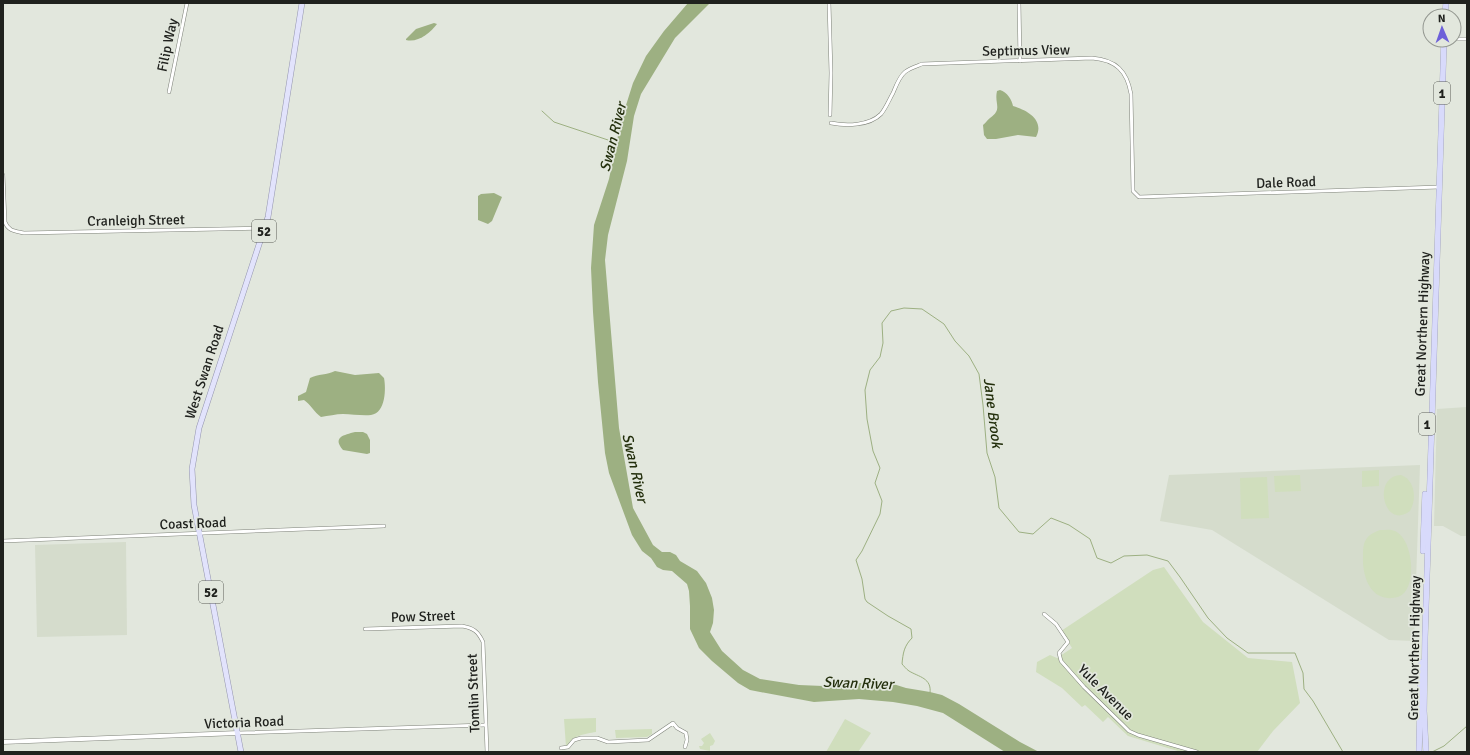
<svg xmlns="http://www.w3.org/2000/svg" width="1470" height="755" font-family="Signika,sans-serif">
	<style>
		.built { fill: #d5dccc }
		.green { fill: #d0debd }
		.water { fill: #9db082 }
		.lines { fill: none; stroke-linecap: round; stroke-linejoin: round }
		.stream { stroke: #9db082; stroke-width: 1 }
		.minor-casing { stroke: #7e8279; stroke-width: 4 }
		.tertiary-casing { stroke: #7e8279; stroke-width: 5 }
		.primary-casing { stroke: #9293ad; stroke-width: 6 }
		.trunk-casing { stroke: #9293ad; stroke-width: 6 }
		.minor { stroke: #fff; stroke-width: 3 }
		.tertiary { stroke: #fff; stroke-width: 4 }
		.primary { stroke: #e2e3fc; stroke-width: 5 }
		.trunk { stroke: #d8dafb; stroke-width: 5.5 }
		.labels { text-anchor: middle; stroke-width: 3.5; stroke-linejoin: round; paint-order: stroke }
		.shield { fill: #e2e7dd; stroke: #5a5d57; stroke-width: 1 }
		.shield-label { font-size: 13px; font-weight: bold; fill: #20221e }
		.street-label { font-size: 14px; fill: #20221e; stroke: #e2e7dd }
		.water-label { font-size: 15px; font-style: italic; fill: #232f0c; stroke: #e2e7dd }
	</style>
	<rect width="100%" height="100%" fill="#e2e7dd"/>
	<g class="built">
		<path d="M1467,407V536H1461L1443,526H1434L1437,409Z"/>
		<path d="M1420,465L1414,641L1389,640L1212,530L1160,521L1169,475Z"/>
		<path d="M126,542L127,635L37,637L35,545Z"/>
	</g>
	<g class="green">
		<path d="M1379,470V486L1362,487V471Z"/>
		<path d="M1300,475L1301,491L1275,492L1274,476Z"/>
		<path d="M1401,475C1415,480 1417,499 1410,511C1384,531 1371,476 1401,475Z"/>
		<path d="M1267,477L1269,518L1241,519L1240,478Z"/>
		<path d="M1380,530C1385,530 1390,529 1395,531C1414,539 1418,591 1398,597C1371,604 1362,577 1363,556C1363,550 1363,543 1367,538C1370,534 1375,532 1380,530Z"/>
		<path d="M1164,567L1203,622L1248,658L1292,662L1300,703L1273,731L1257,752H1181L1128,736L1108,717L1103,722L1085,705L1082,707L1062,688L1036,672L1037,662L1050,655L1057,658L1072,648L1061,631L1153,570Z"/>
		<path d="M596,718V732C585,734 572,735 567,747H566L564,719Z"/>
		<path d="M845,719L871,733L858,752H826Z"/>
		<path d="M652,729V734L647,737L616,738L615,730Z"/>
		<path d="M710,733L715,741L713,745L710,746V751L700,749L699,746H702L704,743L701,739Z"/>
	</g>
	<g class="water">
		<path d="M688,3H710L675,38L641,94L634,116L627,161L608,235L605,260L619,428L633,508L653,545L662,552H670L676,555L680,561L697,571L706,583L712,598L714,610L713,623L710,632L722,651L743,670L760,679L799,685L823,686L851,683H890L906,688L930,692L942,695L959,704L1020,742L1039,752H1005L943,713L917,706L893,702L859,699L814,702L750,690L738,683L712,661L699,648L690,629V606L689,591L687,584L672,571L663,570L657,567L651,558L642,551L632,535L609,473L605,453L598,382L593,312L591,268L594,225L609,179L621,121L633,83L646,56L664,31Z"/>
		<path d="M434,23L437,24C430,33 418,43 406,40V39L416,29Z"/>
		<path d="M1000,90C1007,92 1012,100 1013,106C1027,110 1045,120 1036,137L1018,135L996,139H987L984,135L983,125C986,123 987,120 990,118C1003,109 994,104 997,91Z"/>
		<path d="M494,193L502,197L492,221L488,224L478,220V196L481,194Z"/>
		<path d="M335,371L355,375L379,373L384,378C386,388 386,413 371,415C362,416 352,414 343,414C336,414 328,416 321,417C314,412 311,405 304,400L298,401V396L306,392L310,378C318,374 327,375 335,371Z"/>
		<path d="M355,432H363L367,434L370,440V453L367,454L343,450C332,437 344,435 355,432Z"/>
	</g>
	<g class="lines">
		<g class="stream">
			<path d="M542,111L554,122L617,143"/>
			<path d="M930,693C932,678 919,677 909,671C906,669 904,666 902,664C903,653 904,646 912,638L911,629L888,616L867,602L865,599L862,579L856,560L862,551L880,514L882,501L875,483L880,468L873,451L867,419L865,390L870,370L880,357L883,343L882,323L891,311L904,308L922,309L944,324L955,341L969,356L979,374L983,405L987,453L995,477L999,508L1019,532L1033,534L1051,518L1069,525L1090,539L1097,558L1111,563L1124,556L1147,555L1168,561L1180,577L1208,618L1227,638L1248,653H1295L1303,673L1304,689L1313,701L1343,752"/>
			<path d="M1432,752L1444,746L1467,726"/>
		</g>
		<defs>
			<g id="minor">
				<path d="M829,3L831,73L830,115"/>
				<path d="M1019,3L1020,61"/>
				<path d="M1454,39H1467"/>
				<path d="M169,92L187,3"/>
				<path d="M831,123C846,126 869,126 881,114C886,108 889,100 893,93C896,86 899,77 905,72C910,68 917,66 922,64L1092,58C1116,60 1127,71 1131,94L1133,191L1139,197L1439,187"/>
				<path d="M3,175L5,222C8,231 15,231 24,233L265,228"/>
				<path d="M3,541L384,526"/>
				<path d="M1044,614L1056,624L1068,642L1059,653L1061,661L1084,687L1122,724L1129,731L1138,735L1197,752"/>
				<path d="M365,629L462,626C473,628 478,631 483,642L487,752"/>
				<path d="M238,733L485,725"/>
				<path d="M561,748L568,747L574,740L581,738H597L608,742L648,740L673,723L677,728L686,733L687,740L685,747"/>
			</g>
			<path id="tertiary" d="M3,742L238,733"/>
			<path id="primary" d="M241,752L194,505L192,469L199,428L268,217L302,3"/>
			<g id="trunk">
				<path d="M1445,16L1446,3"/>
				<path d="M1423,551L1425,494"/>
				<path d="M1419,752L1421,662"/>
				<path d="M1426,752L1424,711L1425,637L1444,40"/>
			</g>
		</defs>
		<use href="#minor" class="minor-casing"/>
		<use href="#tertiary" class="tertiary-casing"/>
		<use href="#primary" class="primary-casing"/>
		<use href="#trunk" class="trunk-casing"/>
		<use href="#minor" class="minor"/>
		<use href="#tertiary" class="tertiary"/>
		<use href="#primary" class="primary"/>
		<use href="#trunk" class="trunk"/>
	</g>
	<g class="labels">
		<g class="shield">
			<rect x="1434" y="82" width="16" height="22" rx="3"/>
			<rect x="252" y="220" width="24" height="22" rx="3"/>
			<rect x="1419" y="413" width="16" height="22" rx="3"/>
			<rect x="199" y="581" width="24" height="22" rx="3"/>
		</g>
		<g class="shield-label">
			<text x="1442" y="98">1</text>
			<text x="264" y="236">52</text>
			<text x="1427" y="429">1</text>
			<text x="211" y="597">52</text>
		</g>
		<g class="street-label">
			<text transform="translate(167 45) rotate(-78)" y="5">Filip Way</text>
			<text transform="translate(1026 50) rotate(-1)" y="5">Septimus View</text>
			<text transform="translate(1286 182) rotate(-2)" y="5">Dale Road</text>
			<text transform="translate(136 220) rotate(-1)" y="5">Cranleigh Street</text>
			<text transform="translate(1422 324) rotate(-88)" y="5">Great Northern Highway</text>
			<text transform="translate(204 372) rotate(-72)" y="5">West Swan Road</text>
			<text transform="translate(193 523) rotate(-2)" y="5">Coast Road</text>
			<text transform="translate(423 616) rotate(-2)" y="5">Pow Street</text>
			<text transform="translate(1414 648) rotate(-89)" y="5">Great Northern Highway</text>
			<text transform="translate(1106 692) rotate(45)" y="5">Yule Avenue</text>
			<text transform="translate(473 693) rotate(-92)" y="5">Tomlin Street</text>
			<text transform="translate(244 722) rotate(-2)" y="5">Victoria Road</text>
		</g>
		<g class="water-label">
			<text transform="translate(613 137) rotate(-76)" y="5">Swan River</text>
			<text transform="translate(993 413) rotate(83)" y="5">Jane Brook</text>
			<text transform="translate(635 468) rotate(77)" y="5">Swan River</text>
			<text transform="translate(858 683) rotate(2)" y="5">Swan River</text>
		</g>
	</g>
	<rect width="1470" height="755" fill="none" stroke="#20221e" stroke-width="8"/>
	<g transform="translate(1442 28) rotate(358)"><circle r="19" fill="#e2e7dd" stroke="#949891"/>
	<path d="M0-3L7 15L0 10L-7 15Z" fill="#6d60d9"/>
	<text y="-6" font-size="11" font-weight="bold" text-anchor="middle" fill="#20221e">N</text>
	</g>
</svg>
